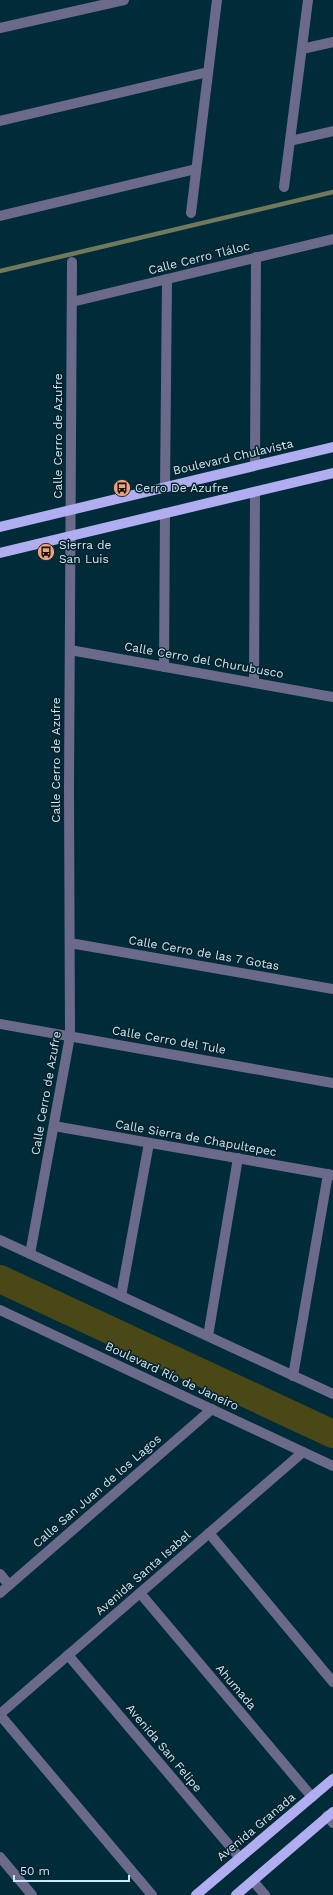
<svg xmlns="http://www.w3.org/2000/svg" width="333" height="1895" font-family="'Work Sans',sans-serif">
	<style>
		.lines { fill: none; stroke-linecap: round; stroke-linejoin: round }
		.stream { stroke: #70795b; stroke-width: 4.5 }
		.river { stroke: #4b4817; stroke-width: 28 }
		.minor { stroke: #6b6a8b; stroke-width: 10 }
		.major { stroke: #b0adf1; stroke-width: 10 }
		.labels { text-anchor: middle; stroke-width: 3; stroke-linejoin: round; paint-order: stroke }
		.street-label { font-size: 12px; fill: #c7eafa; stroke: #082029 }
		.poi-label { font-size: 12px; fill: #c7eafa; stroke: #082029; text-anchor: start }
	</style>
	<rect width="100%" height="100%" fill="#002b39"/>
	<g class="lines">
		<path class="stream" d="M0,271L333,192"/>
		<path class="river" d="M0,1279L333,1434"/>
		<g class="minor">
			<path d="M0,28L124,0"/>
			<path d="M302,49L333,42"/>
			<path d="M0,121L208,72"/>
			<path d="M290,141L333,131"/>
			<path d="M284,187L308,0"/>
			<path d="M191,213L217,0"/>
			<path d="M0,216L196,169"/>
			<path d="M72,302L333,239"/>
			<path d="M255,465L256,257"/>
			<path d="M165,487L167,279"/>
			<path d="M70,650L333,697"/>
			<path d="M164,667L165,513"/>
			<path d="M254,683L255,492"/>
			<path d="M70,943L333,989"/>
			<path d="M0,1024L333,1083"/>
			<path d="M54,1126L333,1175"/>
			<path d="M0,1240L333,1394"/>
			<path d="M30,1254L70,1036L69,790L72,262"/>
			<path d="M121,1296L149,1143"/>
			<path d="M0,1310L333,1466"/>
			<path d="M208,1336L238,1158"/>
			<path d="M293,1376L328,1174"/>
			<path d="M209,1533L333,1682"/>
			<path d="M0,1574L9,1585"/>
			<path d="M0,1593L212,1409"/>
			<path d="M140,1593L312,1797"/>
			<path d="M68,1655L240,1858"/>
			<path d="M0,1714L303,1452"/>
			<path d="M0,1715L152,1895"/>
			<path d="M327,1816L333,1823"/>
			<path d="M0,1857L32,1895"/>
			<path d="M253,1881L265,1895"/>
		</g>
		<g class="major">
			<path d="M0,527L333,447"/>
			<path d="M0,553L333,473"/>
			<path d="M196,1895L333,1779"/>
			<path d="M236,1895L333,1812"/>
		</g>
	</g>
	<defs>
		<symbol id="bus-disc" viewBox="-11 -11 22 22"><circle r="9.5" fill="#f1a17c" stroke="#082029"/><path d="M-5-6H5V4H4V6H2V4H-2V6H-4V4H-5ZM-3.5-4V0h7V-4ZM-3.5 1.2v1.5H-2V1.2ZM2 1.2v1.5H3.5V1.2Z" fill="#111"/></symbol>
	</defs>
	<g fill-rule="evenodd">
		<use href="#bus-disc" x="112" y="478" width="20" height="20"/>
		<use href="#bus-disc" x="36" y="542" width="20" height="20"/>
	</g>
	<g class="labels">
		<g class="street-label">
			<text transform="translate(199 258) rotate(-14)" y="4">Calle Cerro Tláloc</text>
			<text transform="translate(58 436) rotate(-90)" y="4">Calle Cerro de Azufre</text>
			<text transform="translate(233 457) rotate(-13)" y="4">Boulevard Chulavista</text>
			<text transform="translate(204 660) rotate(10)" y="4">Calle Cerro del Churubusco</text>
			<text transform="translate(56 760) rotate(-90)" y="4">Calle Cerro de Azufre</text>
			<text transform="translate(204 953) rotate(10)" y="4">Calle Cerro de las 7 Gotas</text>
			<text transform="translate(169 1040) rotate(10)" y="4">Calle Cerro del Tule</text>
			<text transform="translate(46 1093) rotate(-80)" y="4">Calle Cerro de Azufre</text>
			<text transform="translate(196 1138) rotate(10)" y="4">Calle Sierra de Chapultepec</text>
			<text transform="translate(172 1376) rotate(25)" y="4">Boulevard Río de Janeiro</text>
			<text transform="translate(97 1491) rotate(-41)" y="4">Calle San Juan de los Lagos</text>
			<text transform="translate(143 1573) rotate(-41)" y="4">Avenida Santa Isabel</text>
			<text transform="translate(236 1687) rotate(50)" y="4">Ahumada</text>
			<text transform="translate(164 1748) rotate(50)" y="4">Avenida San Felipe</text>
			<text transform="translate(256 1827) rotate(-40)" y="4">Avenida Granada</text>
		</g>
		<g class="poi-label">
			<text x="135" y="492">Cerro De Azufre</text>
			<text x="59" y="549">Sierra de<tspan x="59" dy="14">San Luis</tspan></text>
		</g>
	</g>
	<path d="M14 1875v6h115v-6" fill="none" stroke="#c7eafa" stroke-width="2"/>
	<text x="20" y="1875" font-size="12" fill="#c7eafa" stroke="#082029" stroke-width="3" paint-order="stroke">50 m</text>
</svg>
